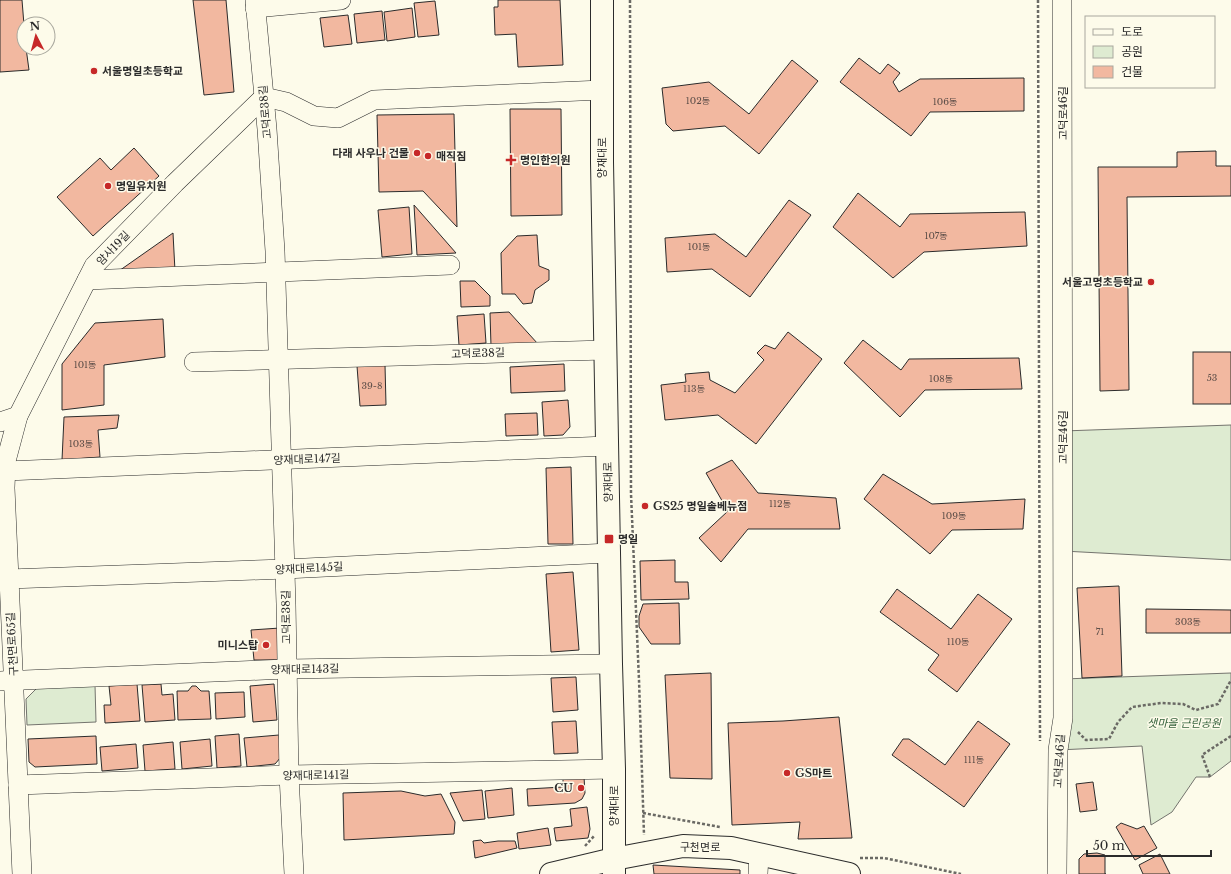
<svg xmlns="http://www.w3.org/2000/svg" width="1231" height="874" font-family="'Libre Baskerville','Noto Sans KR',serif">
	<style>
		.green { fill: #deebd1; stroke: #74746e }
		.building { fill: #f2b8a0; stroke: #2b2b2b }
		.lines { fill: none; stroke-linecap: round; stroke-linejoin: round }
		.minor-casing { stroke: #2b2b2b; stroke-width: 20 }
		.major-casing { stroke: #2b2b2b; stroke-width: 24 }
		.path { stroke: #6a6964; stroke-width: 2.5; stroke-dasharray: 3 2; stroke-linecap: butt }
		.minor { stroke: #fdfbea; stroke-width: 19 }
		.major { stroke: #fdfbea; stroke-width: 22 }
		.poi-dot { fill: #c62828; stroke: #fdfbea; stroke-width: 1.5 }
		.labels { text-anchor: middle; stroke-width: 3; stroke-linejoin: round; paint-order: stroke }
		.number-label { font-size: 9px; fill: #5d4e48 }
		.poi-label { font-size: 11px; font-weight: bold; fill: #2b2b2b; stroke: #fdfbea; text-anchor: start }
		.street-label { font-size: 11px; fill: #2b2b2b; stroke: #fdfbea }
		.park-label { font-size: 11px; font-style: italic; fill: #34623c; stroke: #fdfbea }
	</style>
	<rect width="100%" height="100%" fill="#fdfbea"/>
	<g class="green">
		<path d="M1231,425V560L1063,551V431Z"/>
		<path d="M1231,673V761L1210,777H1196L1172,812L1151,825L1142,746L1058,750L1063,679Z"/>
		<path d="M95,685L96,722L27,725L26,699L38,687Z"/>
	</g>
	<g class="building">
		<path d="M0,0H22L24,25V48H26L29,70L0,72Z"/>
		<path d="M193,0H226L234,92L204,95Z"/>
		<path d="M498,0H560L563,65L518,67L516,34L495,35L494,7H498Z"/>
		<path d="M435,1L439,35L418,37L414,3Z"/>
		<path d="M412,8L415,37L387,41L384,12Z"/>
		<path d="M382,11L385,40L357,43L354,14Z"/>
		<path d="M348,15L352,44L324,47L320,18Z"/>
		<path d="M859,58L880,74L888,64L900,73L893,82L899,92L920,79L1024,78V111L930,112L911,136L840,82Z"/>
		<path d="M792,60L818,81L759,154L725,126L673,131L666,124L662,88L709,82L749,114Z"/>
		<path d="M510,109H561L562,215L511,216Z"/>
		<path d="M454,114L457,227L423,191L379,192L377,115Z"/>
		<path d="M134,148L159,176L93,236L57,197L100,158L111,170Z"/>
		<path d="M1216,151V166H1231V196L1127,197L1129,390L1100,391L1098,167H1177V152Z"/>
		<path d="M858,193L900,227L910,214L1025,212L1027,246L924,252L893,278L833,227Z"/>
		<path d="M789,200L811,215L750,297L712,269L667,272L665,238L715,234L746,257Z"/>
		<path d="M414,205L456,253L417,255Z"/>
		<path d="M409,207L412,254L382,257L378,210Z"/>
		<path d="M173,233L175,271L116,273Z"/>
		<path d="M537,235L539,266L549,270V280L535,290L532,303L523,304L515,294H502L501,253L517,236Z"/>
		<path d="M460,281H475L490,296V306L461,307Z"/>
		<path d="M509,312L538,344L491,346L490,313Z"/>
		<path d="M484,314L486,343L459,345L457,316Z"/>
		<path d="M163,319L165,357L104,365V405L62,410V364L95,323Z"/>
		<path d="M788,332L822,359L756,444L718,415L665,420L661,385L686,382L685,374L709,372L710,380L735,393L764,360L757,353L765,345L775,349Z"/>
		<path d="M863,340L901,370L909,359L1019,358L1022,389L925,390L900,417L844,363Z"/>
		<rect x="1193" y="352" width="38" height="52"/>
		<path d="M564,364L565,391L511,393L510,367Z"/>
		<path d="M385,365L386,405L360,406L357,366Z"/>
		<path d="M568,400L570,427L563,435L544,436L542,402Z"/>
		<path d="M537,413L538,435L506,436L505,414Z"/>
		<path d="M119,415L117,428L98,430L100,457L62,460L64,417Z"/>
		<path d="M732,460L758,493L836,498L840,529H748L721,562L699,538L728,511L706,473Z"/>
		<path d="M571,467L573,544H548L546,468Z"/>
		<path d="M883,474L932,504L1025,499L1023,529L952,530L930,554L864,499Z"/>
		<path d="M675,560V582H688L689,599L641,600L640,561Z"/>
		<path d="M573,572L579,650L551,652L546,574Z"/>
		<path d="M1119,586L1122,676L1082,678L1077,588Z"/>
		<path d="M897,589L951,629L978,594L1012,619L957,692L928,670L939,655L880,612Z"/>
		<path d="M679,603L680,644H651L639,627V616L643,604Z"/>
		<path d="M1146,609L1231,610V633H1146Z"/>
		<path d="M280,628L279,660H254L251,630Z"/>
		<path d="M711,673L712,779L670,778L665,675Z"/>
		<path d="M576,677L578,710L553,712L551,678Z"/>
		<path d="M137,684L140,721L105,723L104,705H111L109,686Z"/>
		<path d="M161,684L162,695L173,694L175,720L145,722L142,685Z"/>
		<path d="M274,684L277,720L253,722L250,686Z"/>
		<path d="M192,686H196L201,691H209L211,719L178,720L177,691H188Z"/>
		<path d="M244,692L245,717L216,719L215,693Z"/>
		<path d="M839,717L852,838L798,839L800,822L732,825L728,723L783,721Z"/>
		<path d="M576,721L578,753L554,754L552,722Z"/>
		<path d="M978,721L1010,744L964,807L892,755L903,739H909L945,765Z"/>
		<path d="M239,734L241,766L217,768L215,736Z"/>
		<path d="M279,735L281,757L275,764L247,767L244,738Z"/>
		<path d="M96,736L97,764L35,767L29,762L28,739Z"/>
		<path d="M210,739L212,766L182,769L180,742Z"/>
		<path d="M173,742L175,769L145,771L143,745Z"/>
		<path d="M136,744L138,768L102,771L100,747Z"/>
		<path d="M584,777L585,793L582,799L575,803L528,806L527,789L563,787V778Z"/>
		<path d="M1093,782L1097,810L1080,812L1076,784Z"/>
		<path d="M512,788L514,815L488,818L485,791Z"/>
		<path d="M482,790L485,819L463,821L450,793Z"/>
		<path d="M401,791L425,796L441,794L455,822L454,834L344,840L343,793Z"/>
		<path d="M587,807L590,829L588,838L556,841L554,828L572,826L570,809Z"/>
		<path d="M1121,823L1137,829L1144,826L1157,848L1135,860L1116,827Z"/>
		<path d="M548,828L551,845L519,849L517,833Z"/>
		<path d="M481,840L484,843L498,841H515L517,848L475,858L473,841Z"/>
		<path d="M1097,853L1105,855V874H1106H1079V859L1084,854Z"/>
		<path d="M1160,854L1170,874H1143L1139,865Z"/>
		<path d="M653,865L740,870V874H654Z"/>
	</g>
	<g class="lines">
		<defs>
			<g id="minor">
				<path d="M255,0L267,129L275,251L286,604L289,775L294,874"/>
				<path d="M255,8L341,0"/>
				<path d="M87,280L450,265"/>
				<path d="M194,362L605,350"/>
				<path d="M0,422L18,416"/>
				<path d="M6,471L607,446"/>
				<path d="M9,579L285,569L609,553"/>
				<path d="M0,681L287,669L611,664"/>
				<path d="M18,785L289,775L614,769"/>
				<path d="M22,874L5,488L6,461L18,416L94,266L175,183L264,97L286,102L314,116L338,118L374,100L602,90"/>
				<path d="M758,874L759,854"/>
				<path d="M1057,874L1058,750L1063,718L1062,0"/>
			</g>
			<g id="major">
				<path d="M602,0V162L611,664L614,769V874"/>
				<path d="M551,874L614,859L683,846L731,848L849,874"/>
			</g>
		</defs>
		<use href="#minor" class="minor-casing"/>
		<use href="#major" class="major-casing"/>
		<g class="path">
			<path d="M630,0L631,494L639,680L644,835"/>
			<path d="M1038,0L1040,741"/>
			<path d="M1078,732L1086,740L1109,739L1118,722L1132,707L1161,703L1183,704L1196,710L1218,704L1231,680"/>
			<path d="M1210,777L1202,755L1231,736"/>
			<path d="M643,813L720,827"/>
			<path d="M585,846L595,835"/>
			<path d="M860,858H884L961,874"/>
		</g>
		<use href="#minor" class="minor"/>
		<use href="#major" class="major"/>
	</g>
	<g class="poi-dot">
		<circle cx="94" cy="71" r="4"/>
		<circle cx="417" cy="153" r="4"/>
		<circle cx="428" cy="156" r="4"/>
		<path d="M509 154h4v4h4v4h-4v4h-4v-4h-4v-4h4z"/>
		<circle cx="108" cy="186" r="4"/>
		<circle cx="1151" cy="282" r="4"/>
		<circle cx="645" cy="506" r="4"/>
		<rect x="604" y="534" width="10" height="10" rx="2"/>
		<circle cx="266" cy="645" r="4"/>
		<circle cx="787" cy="773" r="4"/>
		<circle cx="581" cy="788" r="4"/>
	</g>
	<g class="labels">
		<g class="number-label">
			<text x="698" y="104">102동</text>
			<text x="945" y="105">106동</text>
			<text x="936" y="239">107동</text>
			<text x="699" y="250">101동</text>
			<text x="85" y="368">101동</text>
			<text x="1212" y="381">53</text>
			<text x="941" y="382">108동</text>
			<text x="372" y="389">39-8</text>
			<text x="694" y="392">113동</text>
			<text x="81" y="447">103동</text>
			<text x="780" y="507">112동</text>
			<text x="954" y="519">109동</text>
			<text x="1188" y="625">303동</text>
			<text x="1100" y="635">71</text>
			<text x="958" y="645">110동</text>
			<text x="974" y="763">111동</text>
		</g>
		<g class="poi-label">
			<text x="102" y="75">서울명일초등학교</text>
			<text x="409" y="157" text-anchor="end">다래 사우나 건물</text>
			<text x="436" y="160">매직짐</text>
			<text x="520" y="164">명인한의원</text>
			<text x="116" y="190">명일유치원</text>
			<text x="1143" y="286" text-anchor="end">서울고명초등학교</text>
			<text x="653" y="510">GS25 명일솔베뉴점</text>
			<text x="618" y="543">명일</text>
			<text x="258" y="649" text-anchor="end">미니스탑</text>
			<text x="795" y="777">GS마트</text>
			<text x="573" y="792" text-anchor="end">CU</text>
		</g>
		<g class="street-label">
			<text transform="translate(265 112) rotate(-95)" y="4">고덕로38길</text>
			<text transform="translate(1063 113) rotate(-90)" y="4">고덕로46길</text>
			<text transform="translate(602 158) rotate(-90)" y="4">양재대로</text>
			<text transform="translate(113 248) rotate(-46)" y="4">암사19길</text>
			<text transform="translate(478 353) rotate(-2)" y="4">고덕로38길</text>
			<text transform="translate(1063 437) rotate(-90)" y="4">고덕로46길</text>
			<text transform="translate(307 459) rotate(-2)" y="4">양재대로147길</text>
			<text transform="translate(608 482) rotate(-91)" y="4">양재대로</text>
			<text transform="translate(309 568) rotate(-3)" y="4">양재대로145길</text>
			<text transform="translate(286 617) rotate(-91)" y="4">고덕로38길</text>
			<text transform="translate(12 644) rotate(-93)" y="4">구천면로65길</text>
			<text transform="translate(305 669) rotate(-1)" y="4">양재대로143길</text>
			<text transform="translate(1059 761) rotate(-87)" y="4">고덕로46길</text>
			<text transform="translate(316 775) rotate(-1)" y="4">양재대로141길</text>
			<text transform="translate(614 806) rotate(-90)" y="4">양재대로</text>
			<text x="700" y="851">구천면로</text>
		</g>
		<g class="park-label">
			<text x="1184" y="727">샛마을 근린공원</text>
		</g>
	</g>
	<rect x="1085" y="16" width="130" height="72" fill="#fdfbea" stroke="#a9a89e"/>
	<rect x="1093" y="29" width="20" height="6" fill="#fdfbea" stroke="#a9a89e"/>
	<text x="1121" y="36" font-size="12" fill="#2b2b2b">도로</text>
	<rect x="1093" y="46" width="20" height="12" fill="#deebd1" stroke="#a9a89e"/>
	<text x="1121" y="56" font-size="12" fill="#2b2b2b">공원</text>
	<rect x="1093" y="66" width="20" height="12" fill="#f2b8a0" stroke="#a9a89e"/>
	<text x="1121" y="76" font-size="12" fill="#2b2b2b">건물</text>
	<g transform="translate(36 36) rotate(354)"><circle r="19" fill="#fdfbea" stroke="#a9a89e"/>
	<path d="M0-3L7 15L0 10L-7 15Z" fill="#c62828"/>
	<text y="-6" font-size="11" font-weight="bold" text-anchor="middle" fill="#2b2b2b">N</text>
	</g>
	<path d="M1087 850v6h124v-6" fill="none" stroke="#2b2b2b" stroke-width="2"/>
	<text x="1093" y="850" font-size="12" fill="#2b2b2b" stroke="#fdfbea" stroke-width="3" paint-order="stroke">50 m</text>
</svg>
